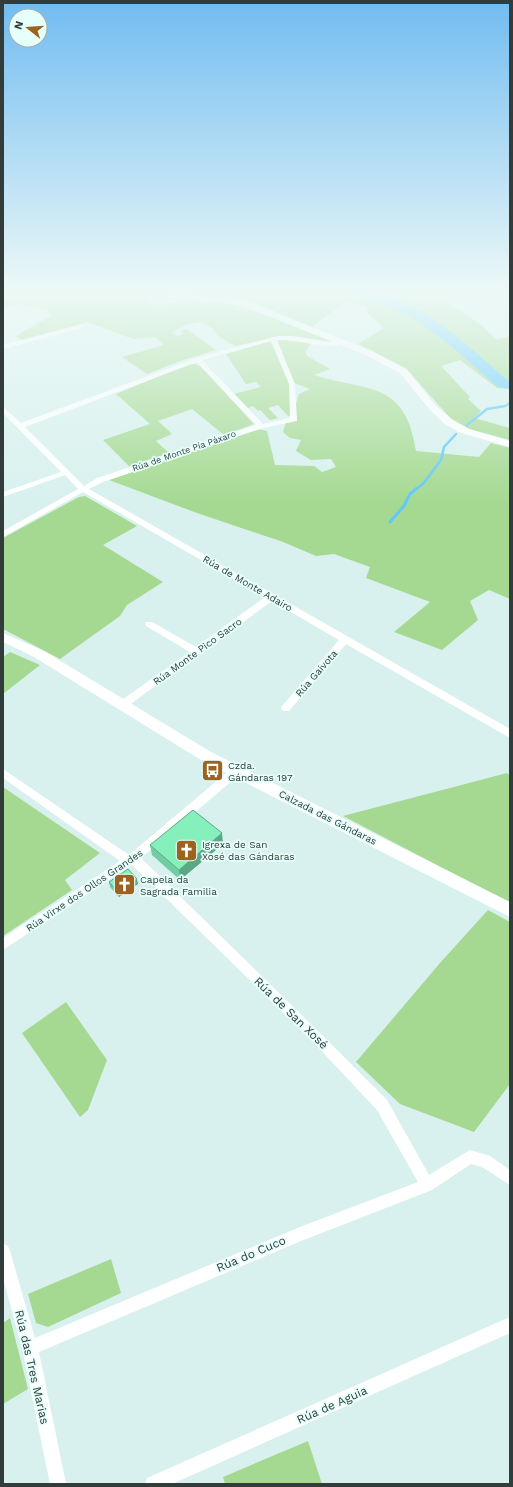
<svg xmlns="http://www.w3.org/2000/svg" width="513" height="1487" font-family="'Work Sans',sans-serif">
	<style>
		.green { fill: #a5d991 }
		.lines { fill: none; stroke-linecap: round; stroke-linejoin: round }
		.stream-far1 { stroke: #5ec8ff; stroke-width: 2.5 }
		.stream { stroke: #5ec8ff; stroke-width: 3 }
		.river { fill: #5ec8ff; fill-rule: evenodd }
		.minor { fill: #fff; fill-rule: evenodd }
		.secondary { fill: #fff; fill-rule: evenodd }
		.wall { fill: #72cea2 }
		.shaded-wall { fill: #5da884 }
		.building { fill: #85f0bc; stroke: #5da884 }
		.labels { text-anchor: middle; stroke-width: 3.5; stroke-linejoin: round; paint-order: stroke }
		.far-street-label { font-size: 9px; fill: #323c3a; stroke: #e6fffb }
		.street-label { font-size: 10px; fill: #323c3a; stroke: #e6fffb }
		.poi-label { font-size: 10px; fill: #323c3a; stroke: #e6fffb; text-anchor: start }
		.near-street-label { font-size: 12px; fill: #323c3a; stroke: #e6fffb }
	</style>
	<rect width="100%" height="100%" fill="#d8f1ee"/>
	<g class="green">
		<path d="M3,294H157L148,299L150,303L162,305L182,299L227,303L261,313L330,341L327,342L282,336L235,346L218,336L212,328L202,322L188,324L172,332L177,336L183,334L180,330L187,329L216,350L183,360L147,374L122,357L164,345L156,337L133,339L88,322L22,340L16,336L52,315L45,309L17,304L3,307Z"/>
		<path d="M232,294H437L480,324L496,339L510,337V389L497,388L460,360L441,366L470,397L468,399L481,411L474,418L510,428V440L469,429L450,418L406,368L358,344L384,328L367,313L366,306L344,302L312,327L255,303L234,297Z"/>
		<path d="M281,339L312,342L305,352L307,356L330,369L314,375C368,392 405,380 416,451L479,457L491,443L510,448V599L489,590L470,601L478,620L442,650L394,632L430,602L366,578L370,567L334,554L316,556L283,542L197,513L109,480L257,429L267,431L275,465L314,466L322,472L336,467L331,459L311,460L296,451L301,440L290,438L283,432L286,422L295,419V407L299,394L310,389L294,383L276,340Z"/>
		<path d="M270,341L282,362L291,387L292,415L288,416L278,405L268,408L278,418L270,420L260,410L258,411L253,406L248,408L234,394L261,387L256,382L246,384L226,354Z"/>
		<path d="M188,364H194L200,366L254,424L224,435L192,409L158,421L172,434L156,441L169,453L129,466L103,440L150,424L116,394Z"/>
		<path d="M85,496L137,526L103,545L163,582L127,605L120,616L60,659L3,629V538L79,497Z"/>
		<path d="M10,652L40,665L3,694V657Z"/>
		<path d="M507,773L510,776V903L343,816Z"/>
		<path d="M3,787L100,853L65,880L72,890L3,936Z"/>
		<path d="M488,910L510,922V1084L474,1132L400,1104L356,1062L440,963Z"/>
		<path d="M66,1002L107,1060L88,1110L80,1117L22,1033Z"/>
		<path d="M111,1259L121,1293L48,1327L36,1323L28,1294Z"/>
		<path d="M10,1318L28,1389L3,1404V1323Z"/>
		<path d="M308,1441L322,1484H225L223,1477Z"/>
	</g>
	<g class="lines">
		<g class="stream-far1">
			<path d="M467,425L487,409L505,406L510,403"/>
			<path d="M416,489L423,484L441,460L444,447L456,434"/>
		</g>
		<path class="stream" d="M390,522L404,506L410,494L417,488"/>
		<path class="river" d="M355,294C362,294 370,294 377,294C419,300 476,352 507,380L510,381V389L498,387L450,345L416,320L378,302L357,297Z"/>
		<g class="minor">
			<path d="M80,325L82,326V328L3,349V345Z"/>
			<path d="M277,336H293L330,342H334L339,339L342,341L338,345C321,348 296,339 277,340L295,384L297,421L263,428L103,482L89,489L510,729V738L346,644L289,711H283L281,708L283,705L339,640L272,601L125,708H119L117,705L119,702L190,652L146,626L145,624L146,622H152L196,647L265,597L83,492L3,537V531L78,489L65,475L3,497V492L61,472L3,413V407L21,423L196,358ZM271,341L289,384L290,418L263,424L202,360ZM197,362L256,425L97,478L84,486L25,427Z"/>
			<path d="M236,767L240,768L241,771L240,774L141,858L324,1037L387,1100L429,1175L470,1150L490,1156L510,1170V1185L482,1167L471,1164L432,1190L301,1241L39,1352L66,1484H50L22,1348L3,1278V1244L8,1246L10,1251L35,1338L300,1227L418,1182L377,1110L316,1045L132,865L3,950V938L120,861L3,778V769L129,855L232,768Z"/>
			<path d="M510,1317V1333L172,1484H145L147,1478Z"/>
		</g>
		<g class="secondary">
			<path d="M165,294H193L246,301L372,351L407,370L436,406L453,420L469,429L510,441V447L461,433L445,424L430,410L401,374L366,355L241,305L169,297Z"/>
			<path d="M3,633L44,651L211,752L510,902V917L201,760L34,657L3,642Z"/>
		</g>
	</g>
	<g class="wall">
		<path d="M223,844L180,880L152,855L150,845Z"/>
		<path d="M109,882L138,884L119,897L110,887Z"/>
	</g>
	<g class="shaded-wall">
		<path d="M222,833L223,844L180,880L179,870Z"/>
		<path d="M137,879L138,884L119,897L118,892Z"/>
	</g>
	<g class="building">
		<path d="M193,810L222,833L179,870L150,845Z"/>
		<path d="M128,869L137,879L118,892L109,882Z"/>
	</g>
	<linearGradient id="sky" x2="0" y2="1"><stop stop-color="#71bcf1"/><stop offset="0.58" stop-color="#edf9f7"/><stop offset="1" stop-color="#edf9f7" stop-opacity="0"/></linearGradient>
	<rect width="513" height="503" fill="url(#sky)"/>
	<defs>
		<symbol id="bus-square" viewBox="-11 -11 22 22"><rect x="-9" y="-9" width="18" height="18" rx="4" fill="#9c6221" stroke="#e6fffb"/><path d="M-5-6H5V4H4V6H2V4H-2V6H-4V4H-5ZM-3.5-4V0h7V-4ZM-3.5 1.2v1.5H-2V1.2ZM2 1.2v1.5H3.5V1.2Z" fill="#fff"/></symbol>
		<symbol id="church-square" viewBox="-11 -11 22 22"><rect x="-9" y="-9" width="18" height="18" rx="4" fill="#9c6221" stroke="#e6fffb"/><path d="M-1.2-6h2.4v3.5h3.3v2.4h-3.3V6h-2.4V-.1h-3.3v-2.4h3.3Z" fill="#fff"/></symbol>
	</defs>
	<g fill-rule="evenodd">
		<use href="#bus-square" x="200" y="758" width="25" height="25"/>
		<use href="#church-square" x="174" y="838" width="25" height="25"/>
		<use href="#church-square" x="112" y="872" width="25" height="25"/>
	</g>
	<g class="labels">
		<g class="far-street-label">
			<text transform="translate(184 451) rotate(-19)" y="3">Rúa de Monte Pía Páxaro</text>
		</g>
		<g class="street-label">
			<text transform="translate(248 583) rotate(30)" y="4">Rúa de Monte Adairo</text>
			<text transform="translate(197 651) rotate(-36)" y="4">Rúa Monte Pico Sacro</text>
			<text transform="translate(316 673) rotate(-49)" y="4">Rúa Gaivota</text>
			<text transform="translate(328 817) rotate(27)" y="4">Calzada das Gándaras</text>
			<text transform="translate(84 890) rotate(-34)" y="4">Rúa Virxe dos Ollos Grandes</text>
		</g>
		<g class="poi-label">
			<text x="228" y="769">Czda.<tspan x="228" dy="12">Gándaras 197</tspan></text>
			<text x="202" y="848">Igrexa de San<tspan x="202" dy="12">Xosé das Gándaras</tspan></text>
			<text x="140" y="883">Capela da<tspan x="140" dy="12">Sagrada Familia</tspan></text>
		</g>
		<g class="near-street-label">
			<text transform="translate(291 1013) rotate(44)" y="4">Rúa de San Xosé</text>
			<text transform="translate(251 1254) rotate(-23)" y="4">Rúa do Cuco</text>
			<text transform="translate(32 1367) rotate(77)" y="4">Rúa das Tres Marias</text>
			<text transform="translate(332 1405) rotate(-24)" y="4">Rúa de Aguia</text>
		</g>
	</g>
	<rect width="513" height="1487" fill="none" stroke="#323c3a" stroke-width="8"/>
	<g transform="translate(28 28) rotate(287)"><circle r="19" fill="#e6fffb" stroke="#9eb1ae"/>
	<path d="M0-3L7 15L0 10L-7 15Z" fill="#9c6221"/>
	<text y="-6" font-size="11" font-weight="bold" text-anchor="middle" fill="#323c3a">N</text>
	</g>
</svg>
